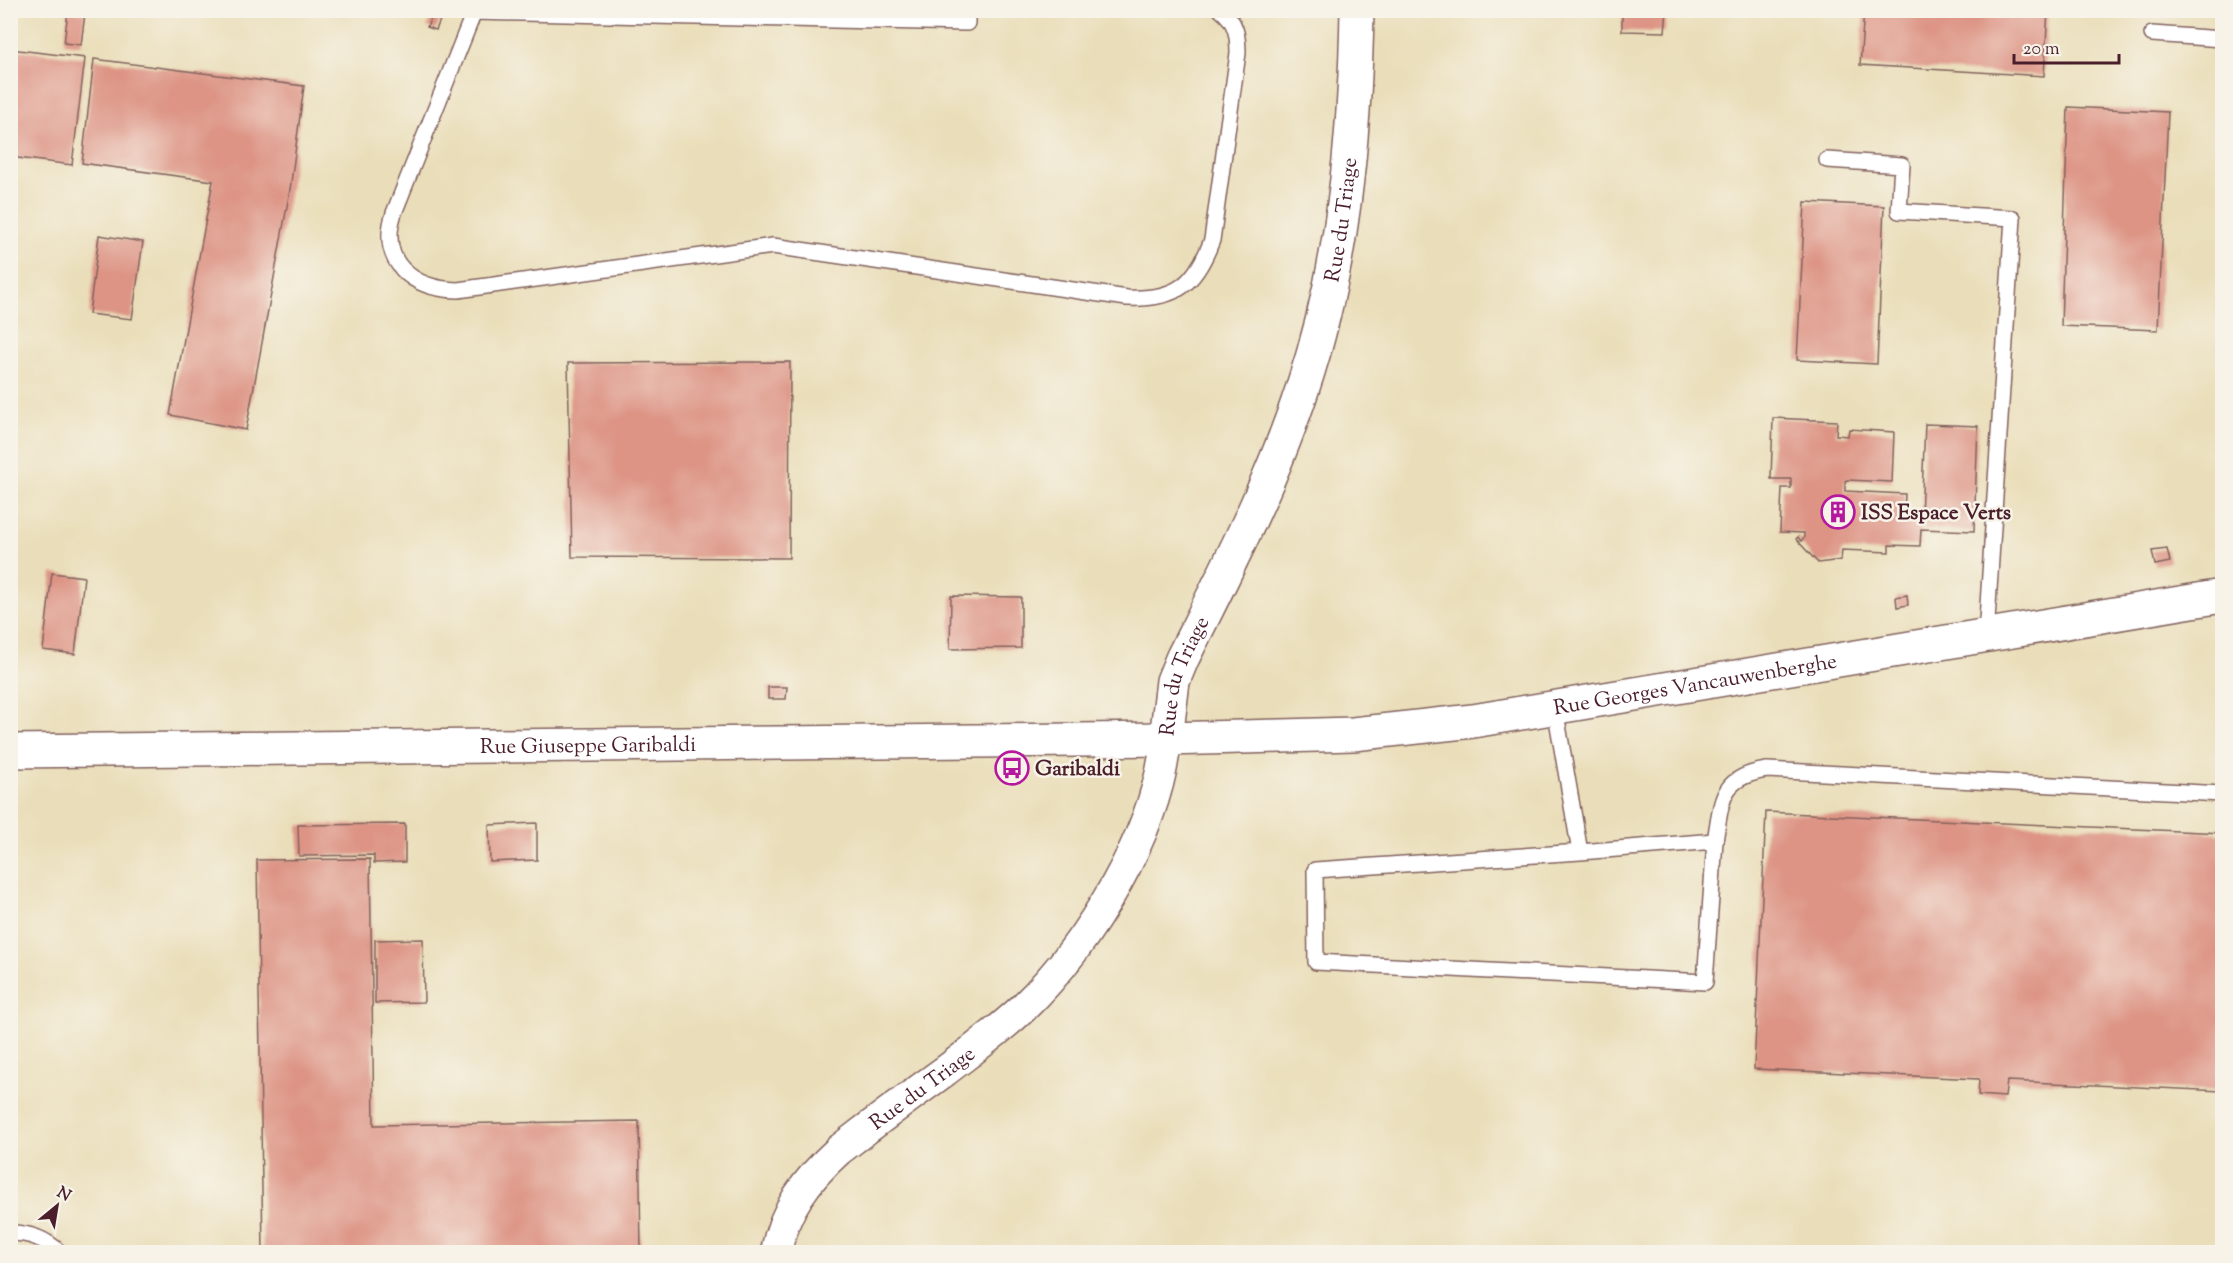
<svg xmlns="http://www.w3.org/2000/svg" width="2233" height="1263" font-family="'Sorts Mill Goudy',serif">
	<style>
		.building { fill: #dd9485 }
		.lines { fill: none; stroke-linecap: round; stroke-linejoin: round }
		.lane-casing { stroke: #82625d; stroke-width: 18 }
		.street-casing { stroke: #82625d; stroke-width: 33 }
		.secondary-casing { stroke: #82625d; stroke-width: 36 }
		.lane { stroke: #fff; stroke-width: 15 }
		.street { stroke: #fff; stroke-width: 30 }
		.secondary { stroke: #fff; stroke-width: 33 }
		.labels { text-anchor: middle; stroke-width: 5; stroke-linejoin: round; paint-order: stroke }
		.street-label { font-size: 21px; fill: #4a1f2b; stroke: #f7f3e8 }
		.poi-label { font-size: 21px; font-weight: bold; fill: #4a1f2b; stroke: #f7f3e8; text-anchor: start }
	</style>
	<rect width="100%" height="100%" fill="#f7f3e8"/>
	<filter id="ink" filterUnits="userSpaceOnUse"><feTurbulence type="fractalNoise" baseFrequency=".0167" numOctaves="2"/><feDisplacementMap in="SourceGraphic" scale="12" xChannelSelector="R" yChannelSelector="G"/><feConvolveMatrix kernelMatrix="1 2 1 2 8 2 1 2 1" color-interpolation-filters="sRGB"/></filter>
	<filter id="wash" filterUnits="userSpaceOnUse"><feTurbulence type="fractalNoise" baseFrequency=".008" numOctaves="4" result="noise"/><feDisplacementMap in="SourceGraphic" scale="24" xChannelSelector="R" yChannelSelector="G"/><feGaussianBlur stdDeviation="1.35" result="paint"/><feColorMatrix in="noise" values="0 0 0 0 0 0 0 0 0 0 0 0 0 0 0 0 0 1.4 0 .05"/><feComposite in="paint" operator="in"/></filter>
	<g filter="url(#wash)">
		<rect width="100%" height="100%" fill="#eadeba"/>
		<g id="blocks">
			<g class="building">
				<path d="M427,10H444L436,30L427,27L433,13Z"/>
				<path d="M1622,10H1667L1665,32L1622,31Z"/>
				<path d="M1864,10H2048L2044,76L1860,65Z"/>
				<path d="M68,11L85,13L81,45L64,43Z"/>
				<path d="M10,49L85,58L72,165L10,157Z"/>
				<path d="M94,59L304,86L290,190L246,430L170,415L213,181L82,163Z"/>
				<path d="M2068,107L2168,112L2158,330L2061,326Z"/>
				<path d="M1805,202L1884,206L1877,364L1797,360Z"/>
				<path d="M99,235L143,242L132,319L89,314Z"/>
				<path d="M790,362L789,558L572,557L568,363Z"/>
				<path d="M1773,418L1837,421L1836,435L1848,436L1849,429L1894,432L1892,482L1847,480L1845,481V491L1905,494L1904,515L1921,516L1925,424L1978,426L1974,531L1921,529L1920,546L1889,545V552L1842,550L1841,560L1818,563L1796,539L1798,537L1801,541L1804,538V533L1780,532L1782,488H1791V479H1771Z"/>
				<path d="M2167,549L2170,562L2155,565L2152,551Z"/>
				<path d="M52,573L84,577L75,654L43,650Z"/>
				<path d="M1907,595L1908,605L1897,607L1896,597Z"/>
				<path d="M951,596L1021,597V648L950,649Z"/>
				<path d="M768,687H787L786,699H768Z"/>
				<path d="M1766,812L2222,833V1091L2007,1081L2005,1097L1978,1095L1979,1079L1754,1069Z"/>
				<path d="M537,823V860L490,862L489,825Z"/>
				<path d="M405,824V862L374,863V855L299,856L298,825Z"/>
				<path d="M370,859L374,1125L639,1121L641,1252H263L257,860Z"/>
				<path d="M423,939L424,1002L375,1003V940Z"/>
			</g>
		</g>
	</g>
	<g filter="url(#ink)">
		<use href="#blocks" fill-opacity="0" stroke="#82625d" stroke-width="1.5"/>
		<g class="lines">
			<defs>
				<g id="lane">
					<path d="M967,10V23L474,12L394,213C378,262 412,289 458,290L773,246L1127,298C1176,300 1195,285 1212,240L1238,53C1238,36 1236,21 1221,10"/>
					<path d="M2152,34L2222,39"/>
					<path d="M1827,160L1902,165L1899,211L2013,218L1986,636"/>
					<path d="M1555,708L1580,852L1315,870L1316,962L1705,982L1715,841L1580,852"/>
					<path d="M1715,841C1722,800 1720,777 1767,770L2222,794"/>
					<path d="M10,1233C29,1233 46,1239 59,1252"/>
				</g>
				<g id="street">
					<path id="s1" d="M776,1252C784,1209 807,1179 839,1150C874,1123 909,1097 945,1071C971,1051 999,1031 1023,1008C1089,944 1158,831 1166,739"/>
				</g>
				<g id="secondary">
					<path id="s2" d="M1166,739L1173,681L1182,659C1226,571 1271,484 1302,390C1343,269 1355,138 1357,10"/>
					<path id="s3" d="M10,751L1166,739L1353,734L1473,721L2222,596"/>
				</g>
			</defs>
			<use href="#lane" class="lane-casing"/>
			<use href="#street" class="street-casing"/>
			<use href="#secondary" class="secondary-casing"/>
			<use href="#lane" class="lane"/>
			<use href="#street" class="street"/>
			<use href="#secondary" class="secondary"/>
		</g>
	</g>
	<defs>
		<symbol id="building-ring" viewBox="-11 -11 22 22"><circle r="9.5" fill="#f7f3e8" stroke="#b5179e" stroke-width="1.5"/><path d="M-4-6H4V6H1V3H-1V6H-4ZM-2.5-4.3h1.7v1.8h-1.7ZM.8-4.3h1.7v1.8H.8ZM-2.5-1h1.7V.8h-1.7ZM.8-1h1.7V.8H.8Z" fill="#b5179e"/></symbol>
		<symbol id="bus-ring" viewBox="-11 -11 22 22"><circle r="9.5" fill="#f7f3e8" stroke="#b5179e" stroke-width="1.5"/><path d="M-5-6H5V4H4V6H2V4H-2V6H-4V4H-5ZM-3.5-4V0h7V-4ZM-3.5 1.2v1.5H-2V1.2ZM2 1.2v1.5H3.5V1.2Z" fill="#b5179e"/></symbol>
	</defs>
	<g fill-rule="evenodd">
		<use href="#building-ring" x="1819" y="493" width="38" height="38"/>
		<use href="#bus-ring" x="993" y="749" width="38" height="38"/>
	</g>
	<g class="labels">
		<g class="street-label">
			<text dy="7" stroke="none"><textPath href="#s2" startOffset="552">Rue du Triage</textPath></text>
			<text dy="7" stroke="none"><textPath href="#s2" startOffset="66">Rue du Triage</textPath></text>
			<text dy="7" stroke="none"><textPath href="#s3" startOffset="1689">Rue Georges Vancauwenberghe</textPath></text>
			<text dy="7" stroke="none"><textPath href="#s3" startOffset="578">Rue Giuseppe Garibaldi</textPath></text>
			<text dy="7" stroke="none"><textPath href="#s1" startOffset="226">Rue du Triage</textPath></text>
		</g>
		<g class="poi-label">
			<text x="1861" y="519">ISS Espace Verts</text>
			<text x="1035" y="775">Garibaldi</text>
		</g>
	</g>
	<rect width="2233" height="1263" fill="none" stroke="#f7f3e8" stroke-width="36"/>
	<g transform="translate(57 1206) rotate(30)" stroke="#f7f3e8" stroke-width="4.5" paint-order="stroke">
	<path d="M0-4.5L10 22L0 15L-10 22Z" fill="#4a1f2b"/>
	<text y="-9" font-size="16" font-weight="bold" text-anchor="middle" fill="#4a1f2b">N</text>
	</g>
	<path d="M2014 54v9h105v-9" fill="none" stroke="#4a1f2b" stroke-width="3"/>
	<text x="2023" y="54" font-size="18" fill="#4a1f2b" stroke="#f7f3e8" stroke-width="4.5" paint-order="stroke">20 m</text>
</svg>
